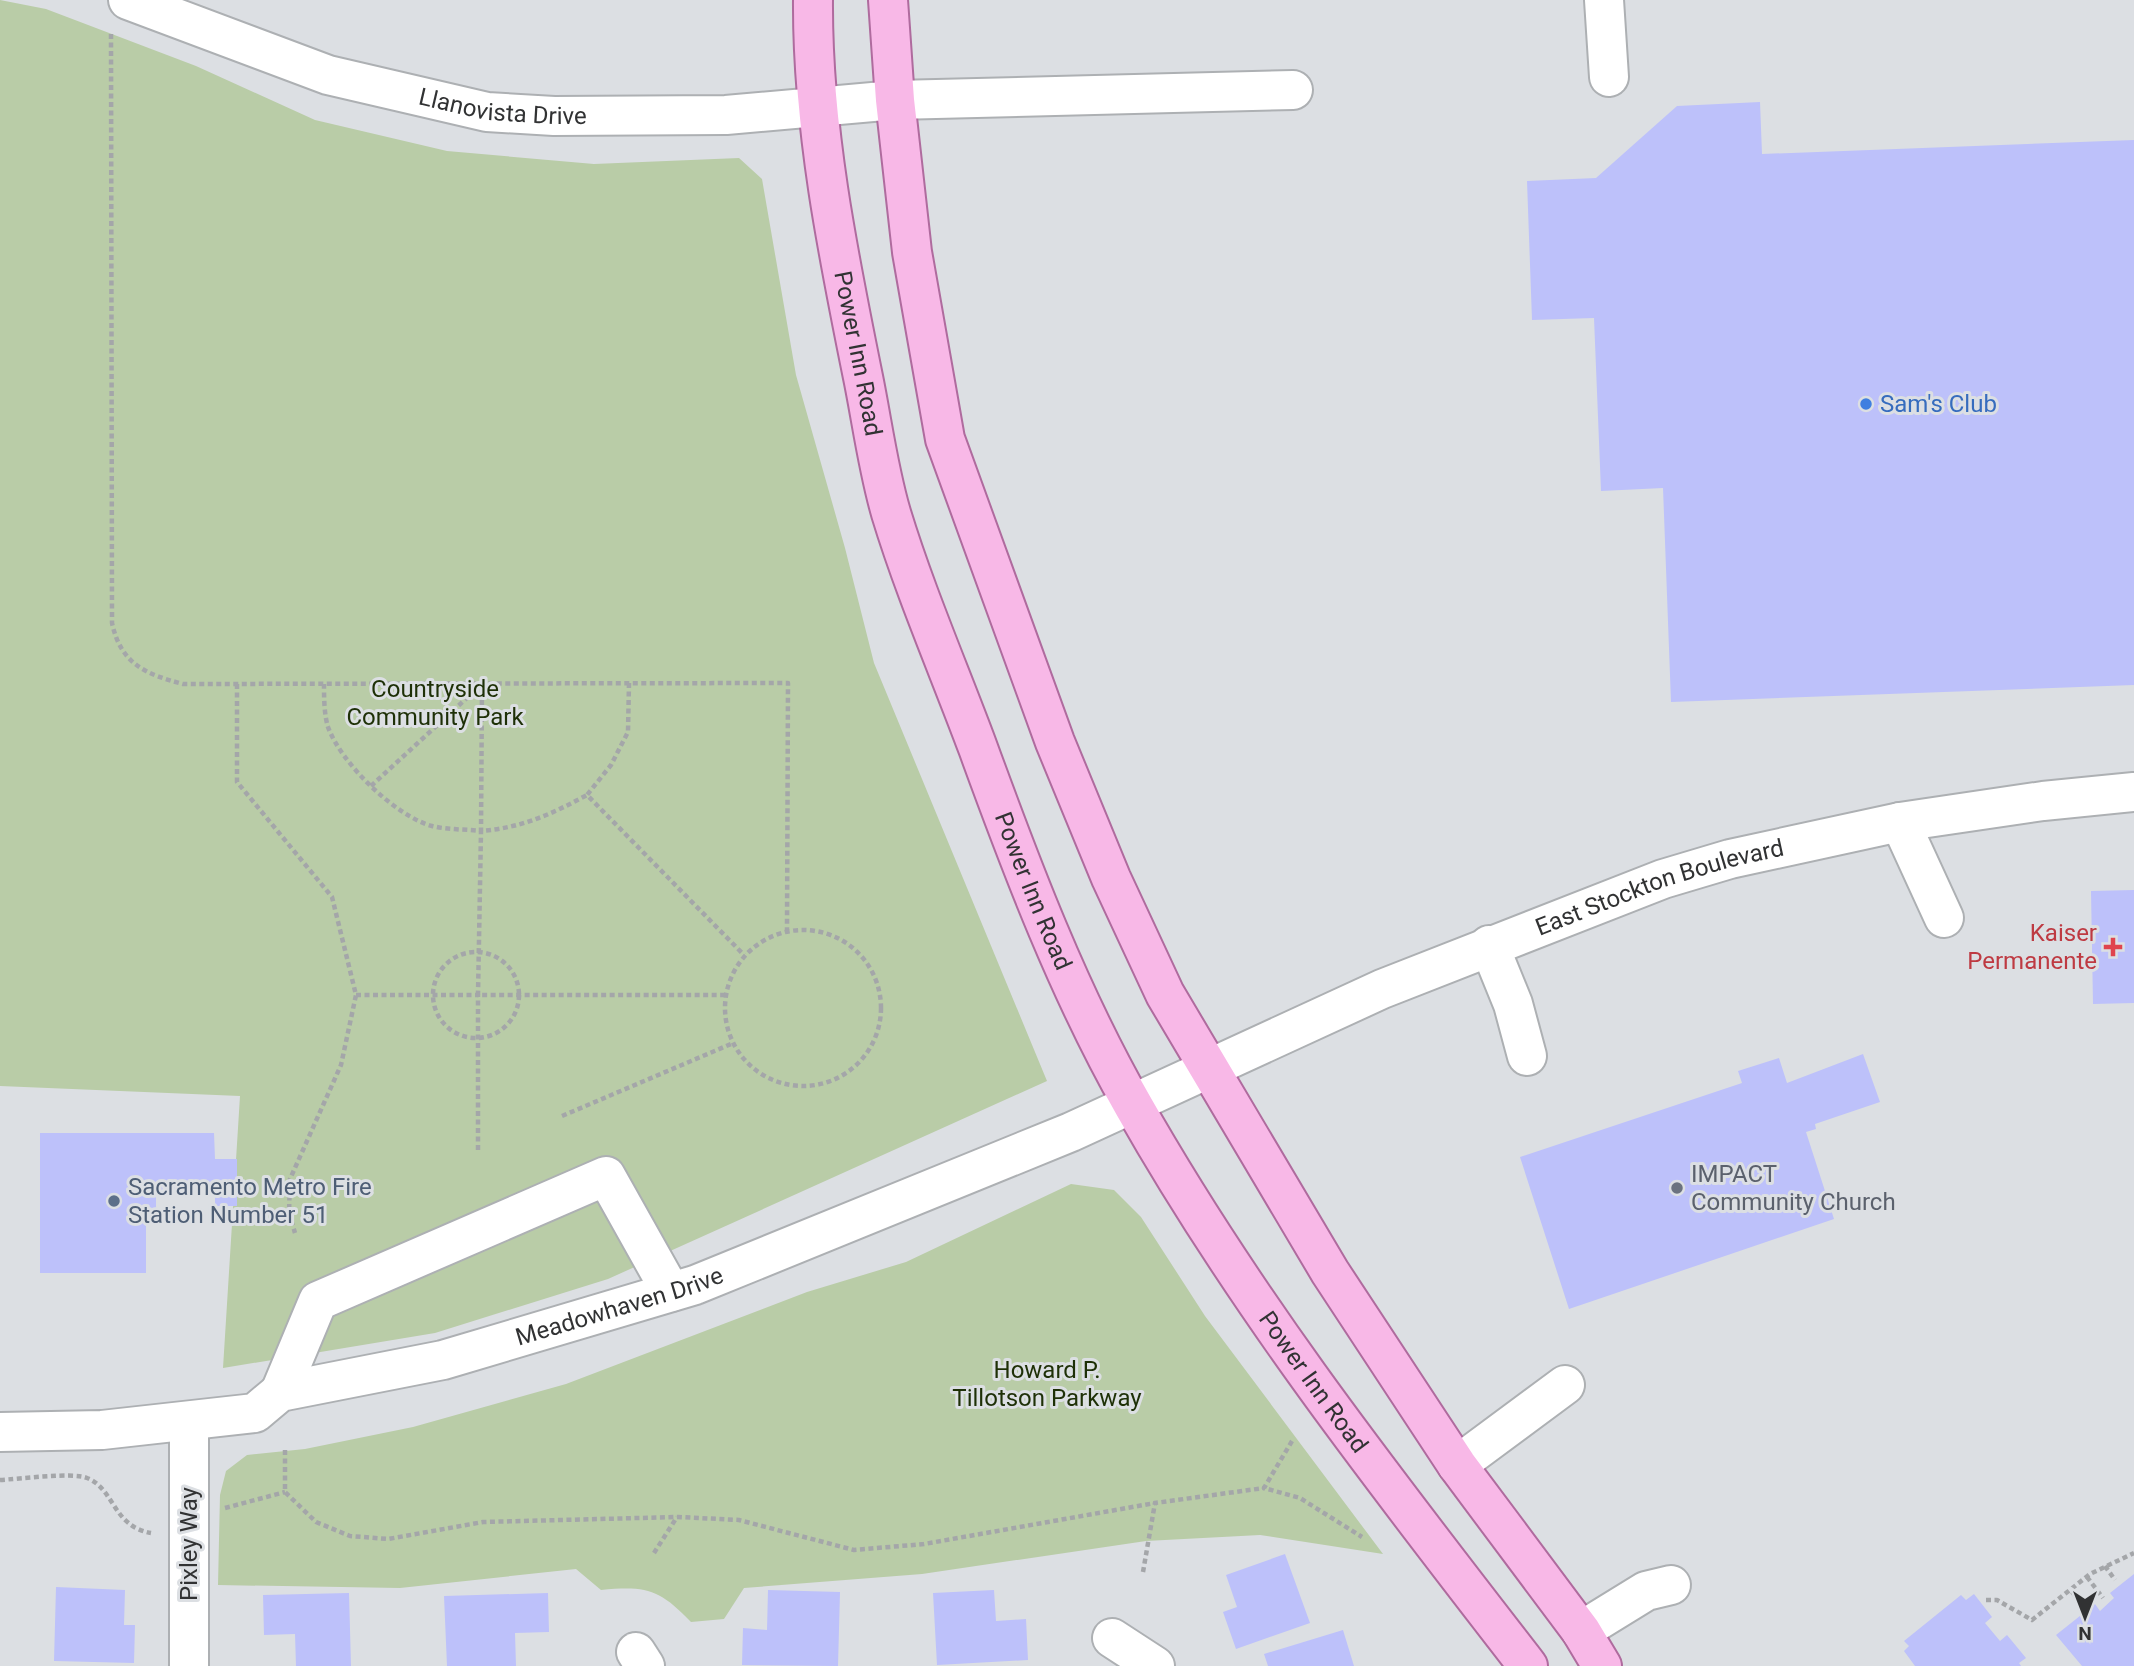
<svg xmlns="http://www.w3.org/2000/svg" width="2134" height="1666" font-family="Roboto,sans-serif">
	<style>
		.green { fill: #b9cca7 }
		.building { fill: #bdc1fa }
		.lines { fill: none; stroke-linecap: round; stroke-linejoin: round }
		.minor-casing { stroke: #adb0b3; stroke-width: 42 }
		.major-casing { stroke: #af6b9e; stroke-width: 42 }
		.path { stroke: #a4a6a9; stroke-width: 4.5; stroke-dasharray: 5 3.5; stroke-linecap: butt }
		.minor { stroke: #fff; stroke-width: 38 }
		.major { stroke: #f8b8e7; stroke-width: 38 }
		.shop-dot { fill: #3f7fe0; stroke: #dcdfe3; stroke-width: 2.5 }
		.health-dot { fill: #e0444e; stroke: #dcdfe3; stroke-width: 2.5 }
		.worship-dot { fill: #6b7280; stroke: #dcdfe3; stroke-width: 2.5 }
		.service-dot { fill: #5c6f8a; stroke: #dcdfe3; stroke-width: 2.5 }
		.labels { text-anchor: middle; stroke-width: 6; stroke-linejoin: round; paint-order: stroke }
		.street-label { font-size: 24px; fill: #313233; stroke: #dcdfe3 }
		.shop-label { font-size: 24px; fill: #366cbe; stroke: #dcdfe3; text-anchor: start }
		.park-label { font-size: 24px; fill: #1e3007; stroke: #dcdfe3 }
		.health-label { font-size: 24px; fill: #be3a42; stroke: #dcdfe3; text-anchor: end }
		.worship-label { font-size: 24px; fill: #5b616d; stroke: #dcdfe3; text-anchor: start }
		.service-label { font-size: 24px; fill: #4e5e75; stroke: #dcdfe3; text-anchor: start }
	</style>
	<rect width="100%" height="100%" fill="#dcdfe3"/>
	<g class="green">
		<path d="M0,0L46,9L196,66L315,120L447,151L594,164L739,158L762,179L796,375L845,548L874,663L1047,1081L608,1279L435,1333L223,1368L240,1096L0,1086Z"/>
		<path d="M1071,1184L1114,1190L1141,1217L1205,1316L1383,1554L1260,1535L1146,1541L922,1574L744,1588L724,1619L691,1622C659,1589 647,1586 601,1590L576,1569L400,1588L218,1585L220,1495L226,1471L247,1455L305,1449L413,1427L566,1384L807,1292L906,1262Z"/>
	</g>
	<g class="building">
		<path d="M1760,102L1762,154L2134,140V685L1671,702L1663,488L1601,491L1594,318L1532,320L1527,181L1596,178L1677,106Z"/>
		<path d="M2134,890V1003L2093,1004L2091,891Z"/>
		<path d="M1863,1054L1880,1102L1815,1124L1816,1129L1806,1132L1834,1219L1569,1309L1520,1157L1742,1083L1738,1071L1779,1058L1787,1083Z"/>
		<path d="M40,1133H214L215,1159H237V1206H215V1193H156V1217H146V1273H40Z"/>
		<path d="M1285,1554L1310,1623L1236,1649L1223,1612L1237,1607L1226,1575Z"/>
		<path d="M2134,1574V1666H2082L2056,1635L2095,1604L2100,1611L2114,1598L2110,1593Z"/>
		<path d="M56,1587L125,1590L124,1625H135L134,1663L54,1661Z"/>
		<path d="M768,1590L840,1592L838,1666L742,1665L743,1628L767,1630Z"/>
		<path d="M994,1590L996,1621L1026,1619L1028,1660L937,1665L933,1593Z"/>
		<path d="M349,1593L351,1666H296L295,1634L264,1635L263,1595Z"/>
		<path d="M548,1593L549,1632L515,1633L516,1666H447L444,1596Z"/>
		<path d="M1974,1594L1992,1617L1985,1623L2000,1641L2007,1635L2026,1658L2019,1663L2021,1666H1915L1904,1651L1909,1646L1904,1641L1961,1595L1966,1600Z"/>
		<path d="M1343,1630L1354,1666H1268L1264,1654Z"/>
	</g>
	<g class="lines">
		<defs>
			<g id="minor">
				<path id="s1" d="M128,0L328,75L487,112L554,116L726,115L895,100L1293,90"/>
				<path d="M1604,0L1609,77"/>
				<path d="M1900,822L1944,918"/>
				<path d="M1489,945L1513,1004L1527,1056"/>
				<path d="M280,1392L318,1301L606,1176L671,1292"/>
				<path d="M189,1422V1666"/>
				<path id="s2" d="M0,1432L102,1430L255,1413L280,1392L443,1360L695,1285L1071,1132L1382,989L1663,879L1730,859L1900,822L2043,801L2134,792"/>
				<path d="M1457,1465L1565,1385"/>
				<path d="M1581,1631L1646,1591L1671,1585"/>
				<path d="M1112,1638L1155,1666"/>
				<path d="M636,1652L645,1666"/>
			</g>
			<g id="major">
				<path id="s3" d="M813,0C812,126 838,254 863,377C872,421 878,469 891,513C915,592 949,670 978,748C1022,869 1069,993 1133,1105C1246,1305 1388,1485 1528,1666"/>
				<path d="M888,0L895,100L912,252L945,439L1055,742L1111,878L1165,994L1330,1272L1457,1465L1581,1631L1602,1666"/>
			</g>
		</defs>
		<use href="#minor" class="minor-casing"/>
		<use href="#major" class="major-casing"/>
		<g class="path">
			<path d="M111,34L112,623C121,664 145,674 183,684L788,683L787,930"/>
			<path d="M482,683L481,831C521,828 552,814 587,795"/>
			<path d="M629,683L628,732L611,765L587,795L744,955"/>
			<path d="M237,684V782L332,897L356,995L341,1065L290,1179L289,1213L295,1233"/>
			<path d="M324,684C324,697 324,714 328,727C341,763 395,816 432,826C448,830 465,829 481,831L478,995H725"/>
			<path d="M371,786L482,684"/>
			<circle cx="803" cy="1008" r="78"/>
			<circle cx="476" cy="995" r="43"/>
			<path d="M356,995H478V1152"/>
			<path d="M562,1116L731,1044"/>
			<path d="M1292,1441L1264,1488L1300,1498L1362,1537"/>
			<path d="M285,1450V1492L316,1522L350,1536L388,1539L483,1522L678,1517L739,1520L854,1550L924,1544L1155,1503"/>
			<path d="M0,1480C18,1479 74,1472 87,1478C115,1489 112,1526 151,1533"/>
			<path d="M225,1508L285,1492"/>
			<path d="M654,1553L677,1517"/>
			<path d="M2105,1566L2115,1580"/>
			<path d="M1143,1572L1155,1503L1264,1488"/>
			<path d="M2087,1577L2103,1598"/>
			<path d="M2072,1592L2084,1606"/>
			<path d="M1986,1600H1997L2032,1620L2090,1574L2134,1553"/>
		</g>
		<use href="#minor" class="minor"/>
		<use href="#major" class="major"/>
	</g>
	<circle class="shop-dot" cx="1866" cy="404" r="7"/>
	<path class="health-dot" d="M2109.5 936.5h7v7h7v7h-7v7h-7v-7h-7v-7h7z"/>
	<circle class="worship-dot" cx="1677" cy="1188" r="7"/>
	<circle class="service-dot" cx="114" cy="1201" r="7"/>
	<g class="labels">
		<g class="street-label">
			<text dy="8" stroke="none"><textPath href="#s1" startOffset="392">Llanovista Drive</textPath></text>
			<text dy="8" stroke="none"><textPath href="#s3" startOffset="357">Power Inn Road</textPath></text>
			<text dy="8" stroke="none"><textPath href="#s2" startOffset="1762">East Stockton Boulevard</textPath></text>
			<text dy="8" stroke="none"><textPath href="#s3" startOffset="924">Power Inn Road</textPath></text>
			<text dy="8" stroke="none"><textPath href="#s2" startOffset="639">Meadowhaven Drive</textPath></text>
			<text dy="8" stroke="none"><textPath href="#s3" startOffset="1491">Power Inn Road</textPath></text>
			<text transform="translate(189 1544) rotate(-90)" y="8">Pixley Way</text>
		</g>
		<g class="shop-label">
			<text x="1880" y="412">Sam's Club</text>
		</g>
		<g class="park-label">
			<text x="435" y="697">Countryside<tspan x="435" dy="28">Community Park</tspan></text>
			<text x="1047" y="1378">Howard P.<tspan x="1047" dy="28">Tillotson Parkway</tspan></text>
		</g>
		<g class="health-label">
			<text x="2097" y="941">Kaiser<tspan x="2097" dy="28">Permanente</tspan></text>
		</g>
		<g class="worship-label">
			<text x="1691" y="1182">IMPACT<tspan x="1691" dy="28">Community Church</tspan></text>
		</g>
		<g class="service-label">
			<text x="128" y="1195">Sacramento Metro Fire<tspan x="128" dy="28">Station Number 51</tspan></text>
		</g>
	</g>
	<g transform="translate(2085 1617) rotate(180)" stroke="#dcdfe3" stroke-width="5" paint-order="stroke">
	<path d="M0-5L12 26L0 18L-12 26Z" fill="#313233"/>
	<text y="-10" font-size="19" font-weight="bold" text-anchor="middle" fill="#313233">N</text>
	</g>
</svg>
